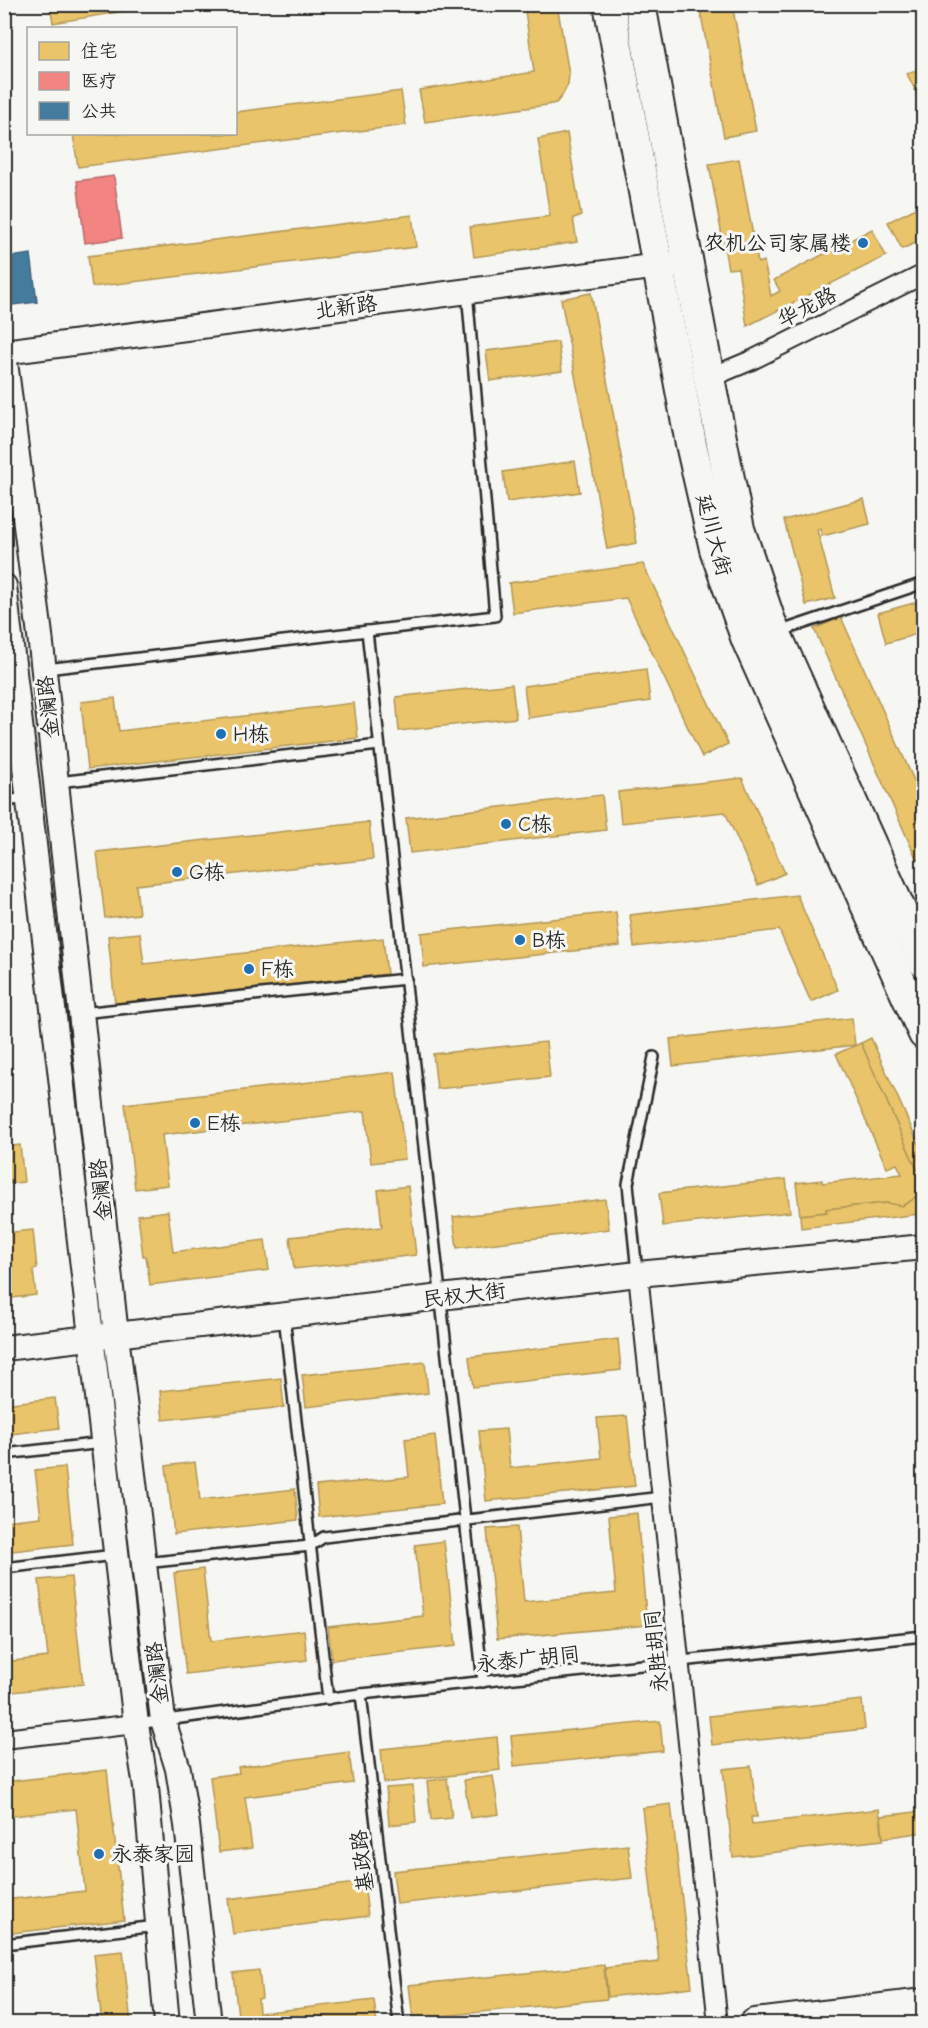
<svg xmlns="http://www.w3.org/2000/svg" width="928" height="2028" font-family="'Comic Neue','LXGW WenKai TC',sans-serif">
	<style>
		.homes { fill: #e9c46a; stroke: #b09657; stroke-width: 1.5 }
		.health { fill: #f28482; stroke: #b66968; stroke-width: 1.5 }
		.public { fill: #457b9d; stroke: #3d637b; stroke-width: 1.5 }
		.lines { fill: none; stroke-linecap: round; stroke-linejoin: round }
		.service-casing { stroke: #2b2b2b; stroke-width: 14 }
		.minor-casing { stroke: #2b2b2b; stroke-width: 22 }
		.tertiary-casing { stroke: #2b2b2b; stroke-width: 28 }
		.primary-casing { stroke: #2b2b2b; stroke-width: 34 }
		.service { stroke: #f6f6f2; stroke-width: 9 }
		.minor { stroke: #f6f6f2; stroke-width: 18 }
		.tertiary { stroke: #f6f6f2; stroke-width: 24 }
		.primary { stroke: #f6f6f2; stroke-width: 30 }
		.poi-dot { fill: #1f6fb2; stroke: #f6f6f2; stroke-width: 2 }
		.labels { text-anchor: middle; stroke-width: 6; stroke-linejoin: round; paint-order: stroke }
		.poi-label { font-size: 21px; fill: #2b2b2b; stroke: #f6f6f2; text-anchor: start }
		.street-label { font-size: 21px; fill: #2b2b2b; stroke: #f6f6f2 }
	</style>
	<rect width="100%" height="100%" fill="#f6f6f2"/>
	<filter id="ink" filterUnits="userSpaceOnUse"><feTurbulence type="fractalNoise" baseFrequency=".0167" numOctaves="2"/><feDisplacementMap in="SourceGraphic" scale="12" xChannelSelector="R" yChannelSelector="G"/><feConvolveMatrix kernelMatrix="1 2 1 2 8 2 1 2 1" color-interpolation-filters="sRGB"/></filter>
	<g filter="url(#ink)">
		<g class="homes">
			<path d="M50,4H167L53,23Z"/>
			<path d="M524,4H557L569,74L568,84L562,96L556,103L547,105L425,122L419,90L534,72Z"/>
			<path d="M699,4H732L756,131L724,137Z"/>
			<path d="M924,67V107L907,74Z"/>
			<path d="M401,91L406,125L78,167L73,134H236V112Z"/>
			<path d="M567,133L581,216L573,218L577,242L474,257L470,227L550,216L538,139Z"/>
			<path d="M739,159L758,263L764,261L771,296L780,291L774,280L872,229L886,256L747,326L738,268L728,269L709,164Z"/>
			<path d="M924,204V239L902,249L888,222Z"/>
			<path d="M412,215L416,247L92,287L88,256Z"/>
			<path d="M591,293L637,543L607,549L561,299Z"/>
			<path d="M558,342L562,371L490,381L486,351Z"/>
			<path d="M575,461L580,492L507,502L503,472Z"/>
			<path d="M864,499L870,524L822,536L820,529L817,530L835,598L806,605L784,520Z"/>
			<path d="M643,564L728,744L702,757L626,598L513,613L509,583Z"/>
			<path d="M924,600V632L886,643L878,613Z"/>
			<path d="M841,617L924,803V857L917,860L814,629Z"/>
			<path d="M646,669L650,701L528,718L524,686Z"/>
			<path d="M512,684L516,718L399,731L396,697Z"/>
			<path d="M115,698L119,731L354,703L358,738L88,769L81,702Z"/>
			<path d="M742,778L785,873L758,885L725,812L621,823L618,792Z"/>
			<path d="M602,795L606,830L410,853L406,818Z"/>
			<path d="M369,822L373,859L136,885L139,914L105,918L97,852Z"/>
			<path d="M797,895L838,990L811,1002L779,930L634,947L630,915Z"/>
			<path d="M616,912L620,946L424,967L421,933Z"/>
			<path d="M140,933L144,964L383,938L387,974L115,1004L108,936Z"/>
			<path d="M4,1008L9,1043H4Z"/>
			<path d="M852,1018L855,1045L673,1066L670,1039Z"/>
			<path d="M871,1038L924,1156V1173L922,1168L917,1170L861,1043Z"/>
			<path d="M546,1042L550,1077L437,1089L433,1054Z"/>
			<path d="M861,1043L917,1170L922,1168L924,1173V1189L911,1201L902,1206L887,1203L826,1209L827,1212L800,1215L796,1183L822,1180V1183L902,1174L897,1164L887,1168L836,1054Z"/>
			<path d="M395,1072L405,1159L371,1163L365,1111L162,1135L168,1185L135,1189L125,1104Z"/>
			<path d="M20,1145L24,1182L4,1184V1147Z"/>
			<path d="M786,1179L790,1212L663,1226L659,1193Z"/>
			<path d="M408,1186L416,1255L294,1269L290,1237L382,1227L378,1190Z"/>
			<path d="M924,1189V1219L921,1220L920,1214L801,1228L800,1215L827,1212L826,1209L887,1203L902,1206L911,1201Z"/>
			<path d="M605,1199L609,1229L457,1248L453,1217Z"/>
			<path d="M168,1211L173,1252L265,1240L269,1270L150,1285L146,1256H143L138,1215Z"/>
			<path d="M33,1230L37,1269L33,1270L36,1295L4,1299V1270H7L4,1233Z"/>
			<path d="M618,1339L621,1370L473,1387L469,1357Z"/>
			<path d="M425,1362L428,1393L306,1407L302,1375Z"/>
			<path d="M281,1378L284,1407L163,1420L160,1391Z"/>
			<path d="M55,1398L59,1428L4,1435V1404Z"/>
			<path d="M627,1416L635,1486L486,1501L479,1431L506,1429L510,1468L601,1458L597,1418Z"/>
			<path d="M435,1435L442,1504L319,1517L316,1486L409,1477L405,1439Z"/>
			<path d="M195,1462L200,1500L295,1489L298,1520L174,1534L166,1466Z"/>
			<path d="M65,1467L73,1544L4,1552V1521L41,1517L35,1470Z"/>
			<path d="M637,1513L647,1625L497,1639L487,1529L517,1527L524,1602L616,1593L609,1516Z"/>
			<path d="M444,1541L456,1646L332,1660L328,1627L423,1616L415,1545Z"/>
			<path d="M203,1569L211,1641L304,1630L307,1660L186,1674L174,1573Z"/>
			<path d="M71,1577L83,1684L4,1693V1662L48,1657L39,1580Z"/>
			<path d="M862,1700L865,1729L712,1745L709,1716Z"/>
			<path d="M660,1721L663,1751L514,1766L511,1736Z"/>
			<path d="M497,1737L500,1770L384,1783L381,1749Z"/>
			<path d="M349,1752L353,1783L245,1797L252,1848L219,1852L210,1777L239,1773L238,1767Z"/>
			<path d="M751,1766L757,1817H751L752,1824L879,1809L883,1840L733,1857L723,1769Z"/>
			<path d="M107,1770L124,1920L4,1934V1900L85,1891L76,1809L4,1817V1782Z"/>
			<path d="M493,1776L499,1814L470,1818L464,1780Z"/>
			<path d="M447,1778L452,1818L431,1820L427,1781Z"/>
			<path d="M413,1786L416,1822L389,1825L386,1788Z"/>
			<path d="M671,1804L692,1987L608,1997L605,1968L659,1962L642,1808Z"/>
			<path d="M924,1811V1832L883,1838L881,1816Z"/>
			<path d="M628,1845L632,1878L397,1904L393,1871Z"/>
			<path d="M364,1882L368,1916L233,1934L228,1899Z"/>
			<path d="M123,1951L131,2024H102L94,1954Z"/>
			<path d="M604,1965L607,1999L413,2019L409,1985Z"/>
			<path d="M259,1970L262,1998L258,1999L259,2013L374,2000L377,2024H239L233,1973Z"/>
		</g>
		<path class="health" d="M114,176L122,238L85,243L77,181Z"/>
		<path class="public" d="M31,254L37,302L4,306V258Z"/>
		<g class="lines">
			<defs>
				<g id="service">
					<path d="M367,631L483,1682"/>
					<path d="M778,632L924,583"/>
					<path d="M46,669L495,616L467,291"/>
					<path d="M58,782L379,745"/>
					<path d="M4,801L29,798"/>
					<path d="M81,1013L406,979"/>
					<path d="M637,1272L628,1184L654,1057"/>
					<path d="M284,1316L328,1699"/>
					<path d="M4,1454L103,1443"/>
					<path d="M144,1563L310,1546L324,1537L662,1497"/>
					<path d="M4,1568L115,1555"/>
					<path d="M361,1694L399,2024"/>
					<path d="M136,1724L361,1694L924,1636"/>
					<path d="M4,1944L157,1926"/>
				</g>
				<g id="minor">
					<path d="M709,378L752,360L924,274"/>
					<path d="M638,1274L718,2024"/>
					<path d="M4,1739L136,1724"/>
				</g>
				<g id="tertiary">
					<path d="M4,352L674,264"/>
					<path d="M4,354L40,635L116,1335L163,1720L178,1769L187,1825L209,2024"/>
					<path d="M4,586L136,1724L146,1787L167,2024"/>
					<path d="M4,1348L638,1274L924,1247"/>
				</g>
				<g id="primary">
					<path d="M609,4L691,444L715,549L747,640L924,1034"/>
					<path d="M640,4L709,378L739,529L770,621L924,962"/>
					<path d="M755,2024L924,2004"/>
				</g>
			</defs>
			<use href="#service" class="service-casing"/>
			<use href="#minor" class="minor-casing"/>
			<use href="#tertiary" class="tertiary-casing"/>
			<use href="#primary" class="primary-casing"/>
			<use href="#service" class="service"/>
			<use href="#minor" class="minor"/>
			<use href="#tertiary" class="tertiary"/>
			<use href="#primary" class="primary"/>
		</g>
	</g>
	<g class="poi-dot">
		<circle cx="863" cy="243" r="6"/>
		<circle cx="221" cy="734" r="6"/>
		<circle cx="506" cy="824" r="6"/>
		<circle cx="177" cy="872" r="6"/>
		<circle cx="520" cy="940" r="6"/>
		<circle cx="249" cy="969" r="6"/>
		<circle cx="195" cy="1123" r="6"/>
		<circle cx="99" cy="1854" r="6"/>
	</g>
	<g class="labels">
		<g class="poi-label">
			<text x="851" y="250" text-anchor="end">农机公司家属楼</text>
			<text x="233" y="741">H栋</text>
			<text x="518" y="831">C栋</text>
			<text x="189" y="879">G栋</text>
			<text x="532" y="947">B栋</text>
			<text x="261" y="976">F栋</text>
			<text x="207" y="1130">E栋</text>
			<text x="111" y="1861">永泰家园</text>
		</g>
		<g class="street-label">
			<text transform="translate(346 307) rotate(-8)" y="7">北新路</text>
			<text transform="translate(807 307) rotate(-27)" y="7">华龙路</text>
			<text transform="translate(714 535) rotate(75)" y="7">延川大街</text>
			<text transform="translate(48 707) rotate(-96)" y="7">金澜路</text>
			<text transform="translate(101 1190) rotate(-96)" y="7">金澜路</text>
			<text transform="translate(464 1295) rotate(-7)" y="7">民权大街</text>
			<text transform="translate(656 1651) rotate(-96)" y="7">永胜胡同</text>
			<text transform="translate(528 1659) rotate(-6)" y="7">永泰广胡同</text>
			<text transform="translate(157 1673) rotate(-97)" y="7">金澜路</text>
			<text transform="translate(362 1861) rotate(-97)" y="7">基政路</text>
		</g>
	</g>
	<rect width="928" height="2028" fill="none" stroke="#f6f6f2" stroke-width="24"/>
	<rect x="12" y="12" width="904" height="2004" fill="none" stroke="#2b2b2b" stroke-width="2" filter="url(#ink)"/>
	<rect x="27" y="27" width="210" height="108" fill="#f6f6f2" stroke="#a5a5a2" stroke-width="1.5"/>
	<rect x="39" y="42" width="30" height="18" fill="#e9c46a" stroke="#a5a5a2" stroke-width="1.5"/>
	<text x="81" y="57" font-size="18" fill="#2b2b2b">住宅</text>
	<rect x="39" y="72" width="30" height="18" fill="#f28482" stroke="#a5a5a2" stroke-width="1.5"/>
	<text x="81" y="87" font-size="18" fill="#2b2b2b">医疗</text>
	<rect x="39" y="102" width="30" height="18" fill="#457b9d" stroke="#a5a5a2" stroke-width="1.5"/>
	<text x="81" y="117" font-size="18" fill="#2b2b2b">公共</text>
</svg>
